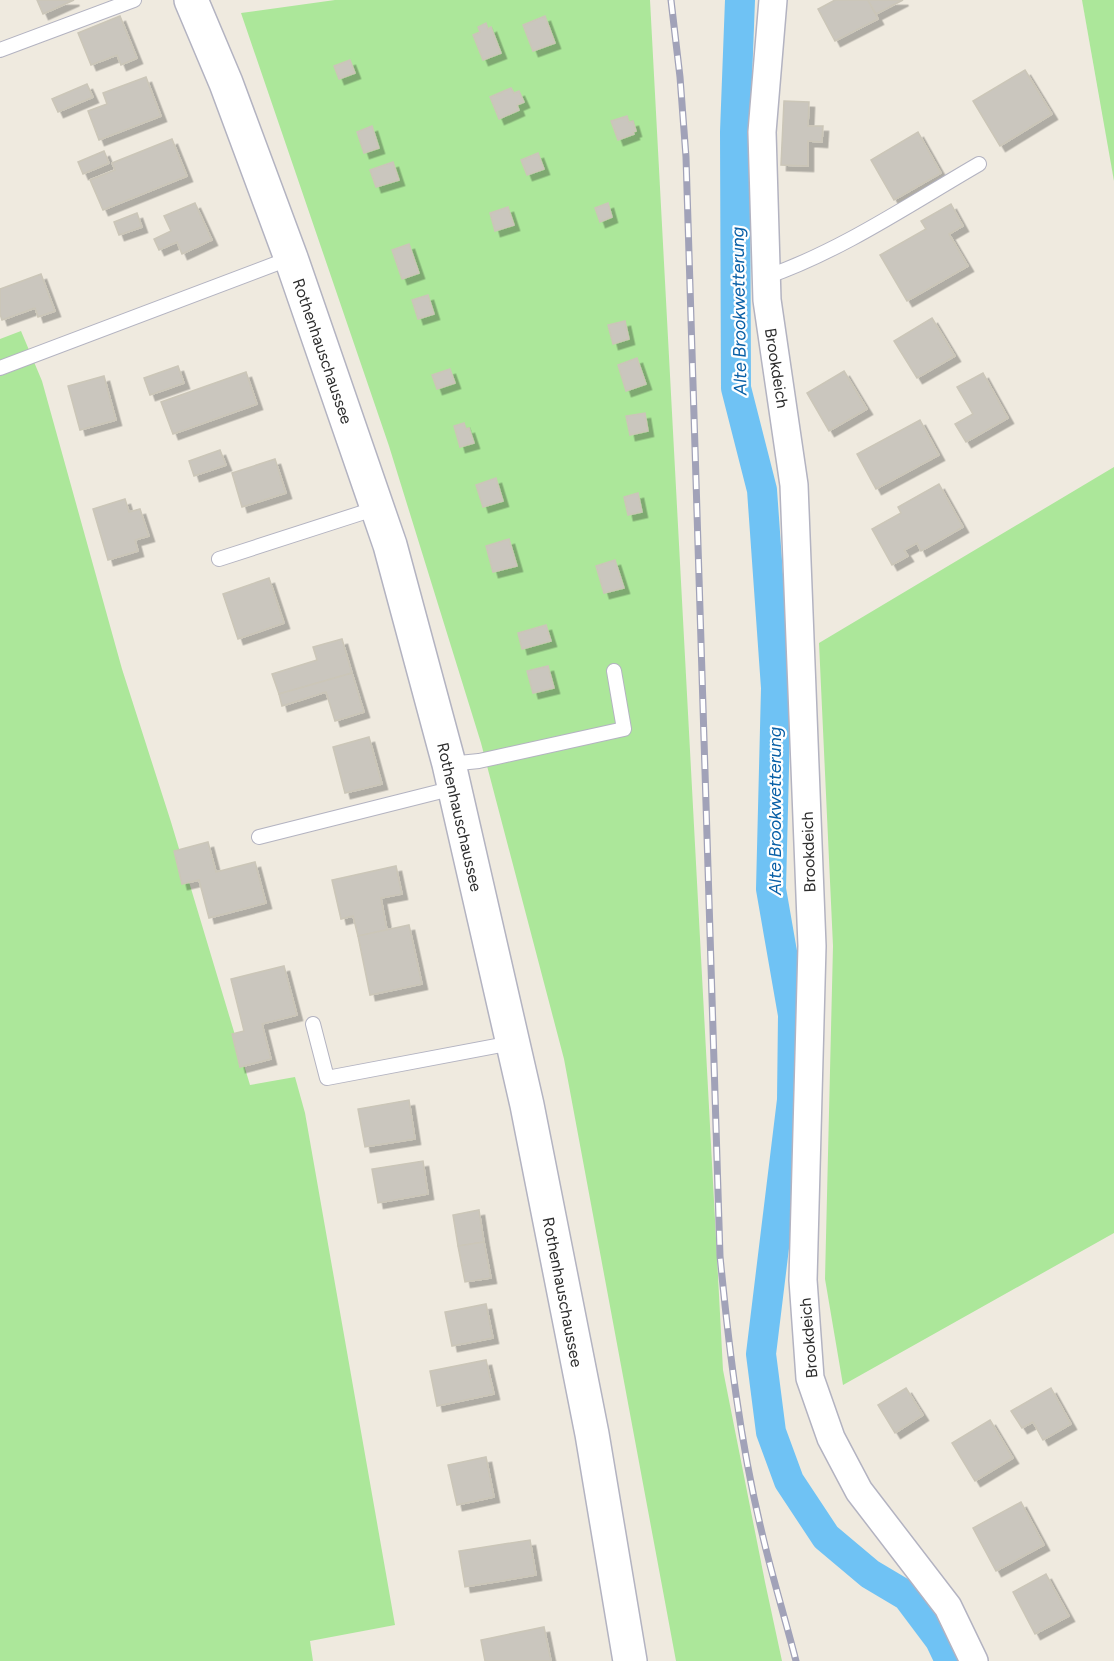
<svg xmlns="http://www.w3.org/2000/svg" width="1114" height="1661" font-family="Figtree,sans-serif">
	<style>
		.green { fill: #ace79a }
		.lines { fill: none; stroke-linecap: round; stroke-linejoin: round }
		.canal { stroke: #6fc2f4; stroke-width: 30 }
		.building { fill: #cac6be; stroke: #cbc6b8; stroke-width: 1.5; filter: url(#shadow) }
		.service-casing { stroke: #b3b3c1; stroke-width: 16 }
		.minor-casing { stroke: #b3b3c1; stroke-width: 30 }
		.secondary-casing { stroke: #b3b3c1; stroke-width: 36 }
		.service { stroke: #fff; stroke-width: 14 }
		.minor { stroke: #fff; stroke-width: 27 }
		.secondary { stroke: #fff; stroke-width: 33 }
		.rail-casing { stroke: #a1a2b8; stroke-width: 7 }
		.rail { stroke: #fff; stroke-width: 4.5; stroke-dasharray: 14; stroke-linecap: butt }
		.labels { text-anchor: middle; stroke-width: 4.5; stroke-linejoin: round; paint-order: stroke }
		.street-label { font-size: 16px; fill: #2d2d2d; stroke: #fff }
		.water-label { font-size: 18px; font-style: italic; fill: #085fa6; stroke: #fff }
	</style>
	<defs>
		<filter id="shadow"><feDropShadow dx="5.5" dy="5.5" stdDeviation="0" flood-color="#0004"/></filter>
	</defs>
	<rect width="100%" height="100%" fill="#efeadf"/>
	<g class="green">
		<path d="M335,0H650L723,1370L765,1582L782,1661H676L564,1059L481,743L389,446L241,13Z"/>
		<path d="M1082,0H1114V181Z"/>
		<path d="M21,331L42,381L122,669L171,822L250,1085L295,1077L305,1113L395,1625L310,1641L313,1661H0V339Z"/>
		<path d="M1114,467V1233L843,1385L825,1279L833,946L819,643Z"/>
	</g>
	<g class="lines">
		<path class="canal" d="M740,0L735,132L736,388L762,490L776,688L771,889L793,1015L792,1100L761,1354L771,1432L789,1481L826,1537L870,1574L907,1596L940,1640L950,1661"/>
	</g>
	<g class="building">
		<path d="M37,0H74L43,14Z"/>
		<path d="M835,0H868L878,19L835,41L818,9Z"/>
		<path d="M868,0H903L876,14Z"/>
		<path d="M120,16L137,58L121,65L117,55L91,65L78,33Z"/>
		<path d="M545,16L555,43L533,51L523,25Z"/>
		<path d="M486,23L488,29L491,27L501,53L483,60L473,35L480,32L478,27Z"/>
		<path d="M350,60L355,73L339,79L334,66Z"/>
		<path d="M1025,70L1052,114L1000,146L973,101Z"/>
		<path d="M146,77L161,116L99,140L88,111L107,104L103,93Z"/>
		<path d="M87,84L93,97L58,112L52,99Z"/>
		<path d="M511,88L514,93L519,91L524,102L517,105L519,110L499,119L490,97Z"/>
		<path d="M784,101L809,102L808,126H823L822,142L808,141V166L781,165Z"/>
		<path d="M627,116L629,122L633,121L636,131L633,132L634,134L618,140L611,121Z"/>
		<path d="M372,126L379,148L364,153L357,132Z"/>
		<path d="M918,132L941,173L894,200L871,160Z"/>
		<path d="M172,139L187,176L103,210L90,180L115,170L112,163Z"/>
		<path d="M104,151L109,163L83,174L78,162Z"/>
		<path d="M538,153L544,169L527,175L521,160Z"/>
		<path d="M393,162L399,180L376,187L370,170Z"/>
		<path d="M195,203L212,240L182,254L177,242L159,250L154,239L171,231L164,216Z"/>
		<path d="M608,203L612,217L600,222L595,208Z"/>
		<path d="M951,204L963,226L949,234L968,266L907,301L880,255L926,229L921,221Z"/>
		<path d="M508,207L514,225L495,231L490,213Z"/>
		<path d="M137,213L142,227L119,235L114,222Z"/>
		<path d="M409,244L419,273L402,279L392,250Z"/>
		<path d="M41,274L55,311L38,317L35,308L2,320L0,314V289Z"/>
		<path d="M428,295L434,314L418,319L412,300Z"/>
		<path d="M932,318L955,356L917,378L894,341Z"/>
		<path d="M625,321L629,339L613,344L608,325Z"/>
		<path d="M637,358L646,384L626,391L618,365Z"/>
		<path d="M178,366L184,383L150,395L144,378Z"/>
		<path d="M450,369L455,383L437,389L432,375Z"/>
		<path d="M844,371L867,409L829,431L807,393Z"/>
		<path d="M246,372L257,404L173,434L161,402Z"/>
		<path d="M983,373L1008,418L966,442L955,424L973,414L957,387Z"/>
		<path d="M104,376L116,420L80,430L68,386Z"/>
		<path d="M645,413L648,431L630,435L626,416Z"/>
		<path d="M920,420L939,455L876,489L857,454Z"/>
		<path d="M464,423L466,429L469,428L474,443L460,447L454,426Z"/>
		<path d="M220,450L226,465L194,476L189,461Z"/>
		<path d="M275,459L286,493L242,507L232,473Z"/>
		<path d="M496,478L503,501L483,507L476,485Z"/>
		<path d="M939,484L963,527L921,551L917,543L904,550L908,556L892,565L872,529L901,513L898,507Z"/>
		<path d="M638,493L642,512L628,515L624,497Z"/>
		<path d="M125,499L129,512L140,509L149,536L135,540L138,551L108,560L93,509Z"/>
		<path d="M509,539L517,566L493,572L486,546Z"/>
		<path d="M615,560L624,588L604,593L596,566Z"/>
		<path d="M269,578L284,623L238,639L223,594Z"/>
		<path d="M546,625L551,641L522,649L518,633Z"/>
		<path d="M342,639L352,673L279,694L272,674L317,660L313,647Z"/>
		<path d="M548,666L554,688L533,693L527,671Z"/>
		<path d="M352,673L364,712L335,721L326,692L282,706L279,694Z"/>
		<path d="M369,737L382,784L345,793L333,747Z"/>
		<path d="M208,842L216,872L255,862L266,903L209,918L199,880L182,884L174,851Z"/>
		<path d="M396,866L402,894L381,898L387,930L358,936L353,916L341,919L332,880Z"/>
		<path d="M409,925L422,984L370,995L358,936Z"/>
		<path d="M284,966L297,1015L262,1024L271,1059L240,1067L232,1034L244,1031L231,979Z"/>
		<path d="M409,1100L415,1139L365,1147L358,1109Z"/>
		<path d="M423,1161L428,1194L378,1203L372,1169Z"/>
		<path d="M479,1210L484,1242L458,1246L453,1215Z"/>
		<path d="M484,1242L491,1278L465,1282L458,1246Z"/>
		<path d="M486,1304L493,1338L452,1346L445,1312Z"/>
		<path d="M486,1360L494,1394L437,1406L430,1371Z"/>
		<path d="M906,1388L923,1415L895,1433L878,1405Z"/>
		<path d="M1051,1388L1071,1424L1043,1440L1033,1422L1022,1428L1011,1411Z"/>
		<path d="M990,1420L1013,1458L975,1481L952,1443Z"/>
		<path d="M486,1457L494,1497L457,1505L448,1465Z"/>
		<path d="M1021,1502L1044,1545L996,1571L973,1528Z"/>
		<path d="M530,1540L536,1575L465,1587L459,1551Z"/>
		<path d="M1046,1574L1069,1616L1035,1634L1013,1592Z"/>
		<path d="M544,1627L551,1661H485L481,1640Z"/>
	</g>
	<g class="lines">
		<defs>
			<g id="service">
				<path d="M0,50L134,0"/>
				<path d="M766,277C841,251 910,204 979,164"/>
				<path d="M0,368L291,258"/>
				<path d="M219,559L377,508"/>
				<path d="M449,764L479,761L624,729L614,671"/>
				<path d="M259,837L454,788"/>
				<path d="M313,1024L327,1078L512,1043"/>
			</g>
			<path id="minor" d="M773,0L762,132L767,300L794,485L812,946L803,1280L810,1378L831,1438L859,1491L948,1607L974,1661"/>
			<path id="secondary" d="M191,0L226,83L291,258L390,545L449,764L527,1105L592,1434L630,1661"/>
		</defs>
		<use href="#service" class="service-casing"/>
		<use href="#minor" class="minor-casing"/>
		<use href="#secondary" class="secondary-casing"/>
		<use href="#service" class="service"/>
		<use href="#minor" class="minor"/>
		<use href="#secondary" class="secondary"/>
		<defs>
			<path id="rail" d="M671,0L680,77L686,157L720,1256C729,1349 740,1442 762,1533C772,1576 785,1618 796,1661"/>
		</defs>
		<use href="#rail" class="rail-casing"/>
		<use href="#rail" class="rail"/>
	</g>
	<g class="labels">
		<g class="street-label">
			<text transform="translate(323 351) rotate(71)" y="6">Rothenhauschaussee</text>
			<text transform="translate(777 368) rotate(81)" y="6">Brookdeich</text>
			<text transform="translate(460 817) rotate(77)" y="6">Rothenhauschaussee</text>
			<text transform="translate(808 852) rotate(-92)" y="6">Brookdeich</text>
			<text transform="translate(563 1292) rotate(79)" y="6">Rothenhauschaussee</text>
			<text transform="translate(808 1338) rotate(-95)" y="6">Brookdeich</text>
		</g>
		<g class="water-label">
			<text transform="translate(739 311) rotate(-91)" y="6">Alte Brookwetterung</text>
			<text transform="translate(775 811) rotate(-90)" y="6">Alte Brookwetterung</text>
		</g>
	</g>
</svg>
